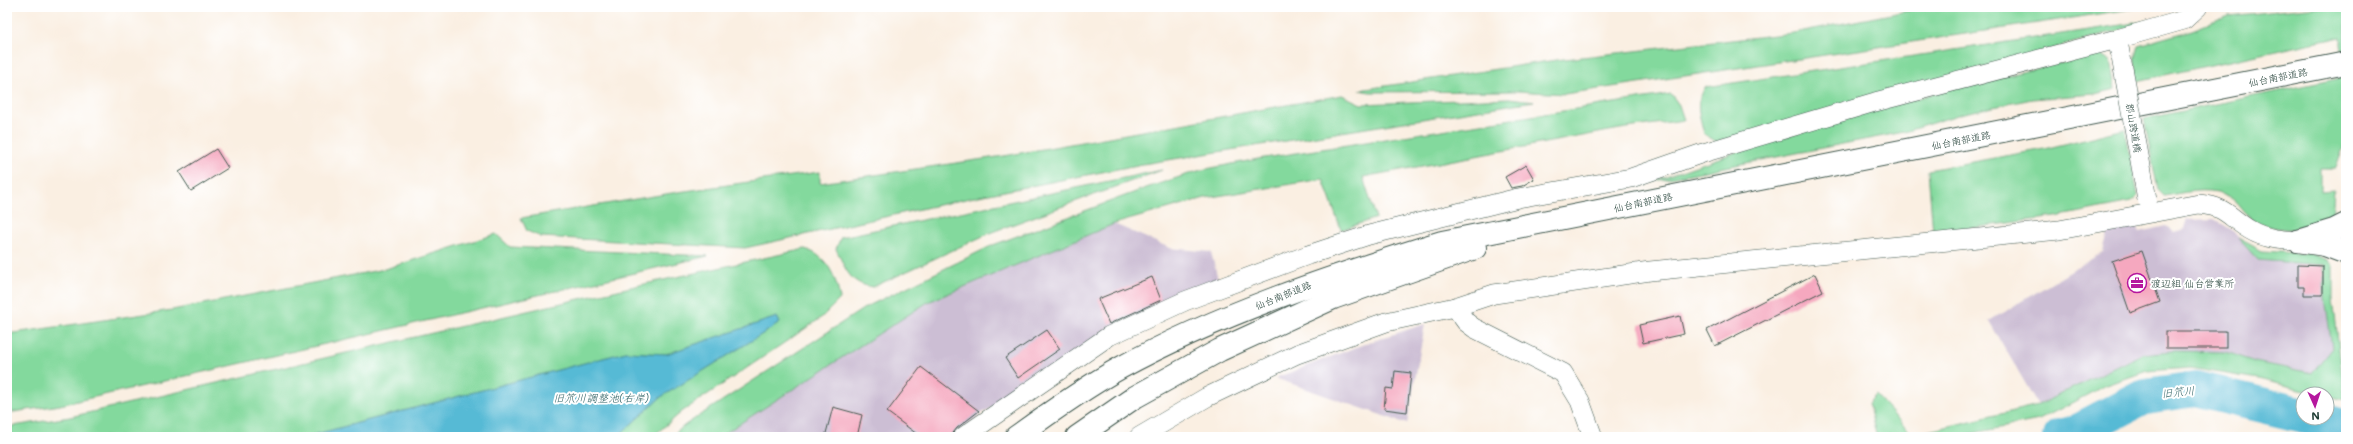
<svg xmlns="http://www.w3.org/2000/svg" width="2353" height="444" font-family="Mali,'Klee One',sans-serif">
	<style>
		.industrial { fill: #ccbed4 }
		.green { fill: #83d99d; stroke: #518b68 }
		.water { fill: #56bad5; stroke: #3a7c84 }
		.lines { fill: none; stroke-linecap: round; stroke-linejoin: round }
		.river { stroke: #56bad5; stroke-width: 36 }
		.building { fill: #f5a8bf }
		.street-casing { stroke: #40584e; stroke-width: 20 }
		.secondary-casing { stroke: #40584e; stroke-width: 24 }
		.highway-casing { stroke: #40584e; stroke-width: 24 }
		.street { stroke: #fff; stroke-width: 19 }
		.secondary { stroke: #fff; stroke-width: 22 }
		.highway { stroke: #fff; stroke-width: 22 }
		.street-bridge-casing { stroke: #40584e; stroke-width: 20; stroke-linecap: butt }
		.street-bridge { stroke: #fff; stroke-width: 19 }
		.labels { text-anchor: middle; stroke-width: 4; stroke-linejoin: round; paint-order: stroke }
		.street-label { font-size: 10px; fill: #1f3d34; stroke: #fff }
		.poi-label { font-size: 10px; fill: #1f3d34; stroke: #fff; text-anchor: start }
		.water-label { font-size: 11px; font-style: italic; fill: #306264; stroke: #fff }
	</style>
	<rect width="100%" height="100%" fill="#fff"/>
	<filter id="ink" filterUnits="userSpaceOnUse"><feTurbulence type="fractalNoise" baseFrequency=".025" numOctaves="2"/><feDisplacementMap in="SourceGraphic" scale="8" xChannelSelector="R" yChannelSelector="G"/><feConvolveMatrix kernelMatrix="1 2 1 2 8 2 1 2 1" color-interpolation-filters="sRGB"/></filter>
	<filter id="wash" filterUnits="userSpaceOnUse"><feTurbulence type="fractalNoise" baseFrequency=".012" numOctaves="4" result="noise"/><feDisplacementMap in="SourceGraphic" scale="16" xChannelSelector="R" yChannelSelector="G"/><feGaussianBlur stdDeviation="0.9" result="paint"/><feColorMatrix in="noise" values="0 0 0 0 0 0 0 0 0 0 0 0 0 0 0 0 0 1.4 0 .05"/><feComposite in="paint" operator="in"/></filter>
	<g filter="url(#wash)">
		<rect width="100%" height="100%" fill="#faefe2"/>
		<g class="industrial">
			<path d="M2214,219L2232,230L2258,260L2324,265L2325,297L2332,348L2312,373L2255,362L2225,352L2142,354L2038,405L1989,321L2103,252L2109,230L2136,226L2139,232L2166,226L2174,232L2184,229L2187,220Z"/>
			<path d="M1114,224L1170,248L1211,252L1218,279L982,413L951,437H719L928,302Z"/>
			<path d="M1425,324L1407,424L1275,378L1367,343Z"/>
		</g>
		<g class="green">
			<path d="M1947,7H2145L1565,94L1517,91L1370,92L1359,90L1556,60L1793,33L1917,9Z"/>
			<path d="M2318,7H2346V49L2343,50L2341,37L2137,81L2135,61L2139,45L2192,30L2228,16Z"/>
			<path d="M2155,20L1717,142L1704,134C1700,115 1693,102 1706,87Z"/>
			<path d="M2100,55L2111,60L2116,89L2095,94L2032,99L1964,113L1904,132L1649,182L1754,146L1966,84Z"/>
			<path d="M2346,77V140L2336,168H2321V191L2334,190L2332,218C2326,221 2319,226 2312,228C2292,231 2267,230 2250,217C2238,208 2240,201 2223,194C2205,187 2182,193 2164,196L2158,190L2144,119Z"/>
			<path d="M1671,94L1679,105L1684,120L1620,129L1363,177L1376,218L1341,230L1323,179L1205,198L1114,224L928,302L719,437H671L685,425L866,307L993,245L1149,187L1201,170L1258,159Z"/>
			<path d="M1342,95L1361,104L1509,98L1534,101L1143,164L979,196L745,248L541,237L527,231L521,218L678,192L820,172V183L1004,156Z"/>
			<path d="M2125,129L2138,196L2131,202L2055,217L1933,233L1928,170L2044,149Z"/>
			<path d="M1162,170L992,232L873,287C849,284 846,269 836,249L841,237Z"/>
			<path d="M496,234L510,247L708,256L60,405L7,413V334L172,310L385,269Z"/>
			<path d="M2238,238L2262,251L2311,254L2328,260L2333,266V298L2345,400L2258,379L2190,368L2147,371L2104,386L2039,420L1954,437H1877L1868,403L1876,395L1912,435L2038,405L2142,354L2172,351L2225,352L2255,362L2312,373L2332,348L2325,297L2324,265L2258,260Z"/>
			<path d="M805,249C828,256 836,277 840,299L821,318L683,411L652,437H617L661,397L780,323L777,317L666,354L626,352L305,437H7V427L70,417L631,287Z"/>
		</g>
		<path class="water" d="M777,317L780,323L661,397L617,437H305L626,352L666,354Z"/>
		<g class="lines">
			<g class="river">
				<path d="M2313,418L2346,428"/>
				<path d="M2060,437L2074,433L2145,396L2196,389L2303,415"/>
			</g>
		</g>
		<g id="blocks">
			<g class="building">
				<path d="M216,149L228,168L191,191L179,172Z"/>
				<path d="M1526,165L1534,179L1522,186L1511,188L1505,177Z"/>
				<path d="M2142,251L2160,302L2130,313L2112,261Z"/>
				<path d="M2298,265L2323,266V295H2304V287H2298Z"/>
				<path d="M1815,274L1823,291L1715,346L1707,330Z"/>
				<path d="M1152,277L1161,300L1109,324L1098,299Z"/>
				<path d="M1680,316L1684,334L1643,343L1639,325Z"/>
				<path d="M1047,330L1060,349L1018,378L1005,358Z"/>
				<rect x="2166" y="331" width="60" height="17"/>
				<path d="M921,367L979,411L957,428L950,437H921L887,412Z"/>
				<path d="M1395,371L1411,373L1407,412L1384,409L1386,388L1393,389Z"/>
				<path d="M833,407L862,415L857,437H825Z"/>
			</g>
		</g>
	</g>
	<g filter="url(#ink)">
		<use href="#blocks" fill-opacity="0" stroke="#40584e" stroke-width="1"/>
		<g class="lines">
			<defs>
				<g id="street">
					<path d="M2120,52L2117,39L2184,20L2198,7"/>
					<path d="M1455,307L1466,322L1474,328L1563,373L1580,401L1593,437"/>
					<path d="M963,437L1109,336L1185,301L1308,255L1369,235L1518,198L1631,178L1703,153L1875,102L2117,39"/>
					<path d="M1139,437L1207,397L1297,354L1386,322L1455,307L1494,294L1650,271L2059,230L2199,204C2228,207 2228,217 2250,230C2265,239 2281,240 2298,241"/>
				</g>
				<path id="secondary" d="M2298,241L2325,245L2346,253"/>
				<g id="highway">
					<path d="M2298,241L2334,230L2346,224"/>
					<path d="M1016,437C1049,413 1084,388 1120,368C1221,313 1332,276 1442,242L2346,63"/>
					<path d="M1077,437L1135,397L1220,350L1333,298L1475,248"/>
				</g>
			</defs>
			<use href="#street" class="street-casing"/>
			<use href="#secondary" class="secondary-casing"/>
			<use href="#highway" class="highway-casing"/>
			<use href="#street" class="street"/>
			<use href="#secondary" class="secondary"/>
			<use href="#highway" class="highway"/>
			<defs>
				<path id="street-bridge" d="M2121,57L2147,199"/>
			</defs>
			<use href="#street-bridge" class="street-bridge-casing"/>
			<use href="#street-bridge" class="street-bridge"/>
		</g>
	</g>
	<defs>
		<symbol id="office-ring" viewBox="-11 -11 22 22"><circle r="9.5" fill="#fff" stroke="#b5179e" stroke-width="1.5"/><path d="M-6-3h4V-5.5h4V-3h4V5H-6ZM-1-4.5V-3h2v-1.5ZM-6 0V1H6V0Z" fill="#b5179e"/></symbol>
	</defs>
	<g fill-rule="evenodd">
		<use href="#office-ring" x="2126" y="272" width="22" height="22"/>
	</g>
	<g class="labels">
		<g class="street-label">
			<text transform="translate(2278 77) rotate(-11)" y="4">仙台南部道路</text>
			<text transform="translate(2134 128) rotate(80)" y="4">郡山跨道橋</text>
			<text transform="translate(1961 140) rotate(-11)" y="4">仙台南部道路</text>
			<text transform="translate(1643 202) rotate(-12)" y="4">仙台南部道路</text>
			<text transform="translate(1283 295) rotate(-22)" y="4">仙台南部道路</text>
		</g>
		<g class="poi-label">
			<text x="2151" y="287">渡辺組 仙台営業所</text>
		</g>
		<g class="water-label">
			<text transform="translate(2178 392) rotate(-6)" y="4">旧笊川</text>
			<text x="601" y="402">旧笊川調整池(右岸)</text>
		</g>
	</g>
	<rect width="2353" height="444" fill="none" stroke="#fff" stroke-width="24"/>
	<g transform="translate(2315 406) rotate(177)"><circle r="19" fill="#ffffff" stroke="#a5b1ae"/>
	<path d="M0-3L7 15L0 10L-7 15Z" fill="#b5179e"/>
	<text y="-6" font-size="11" font-weight="bold" text-anchor="middle" fill="#1f3d34">N</text>
	</g>
</svg>
